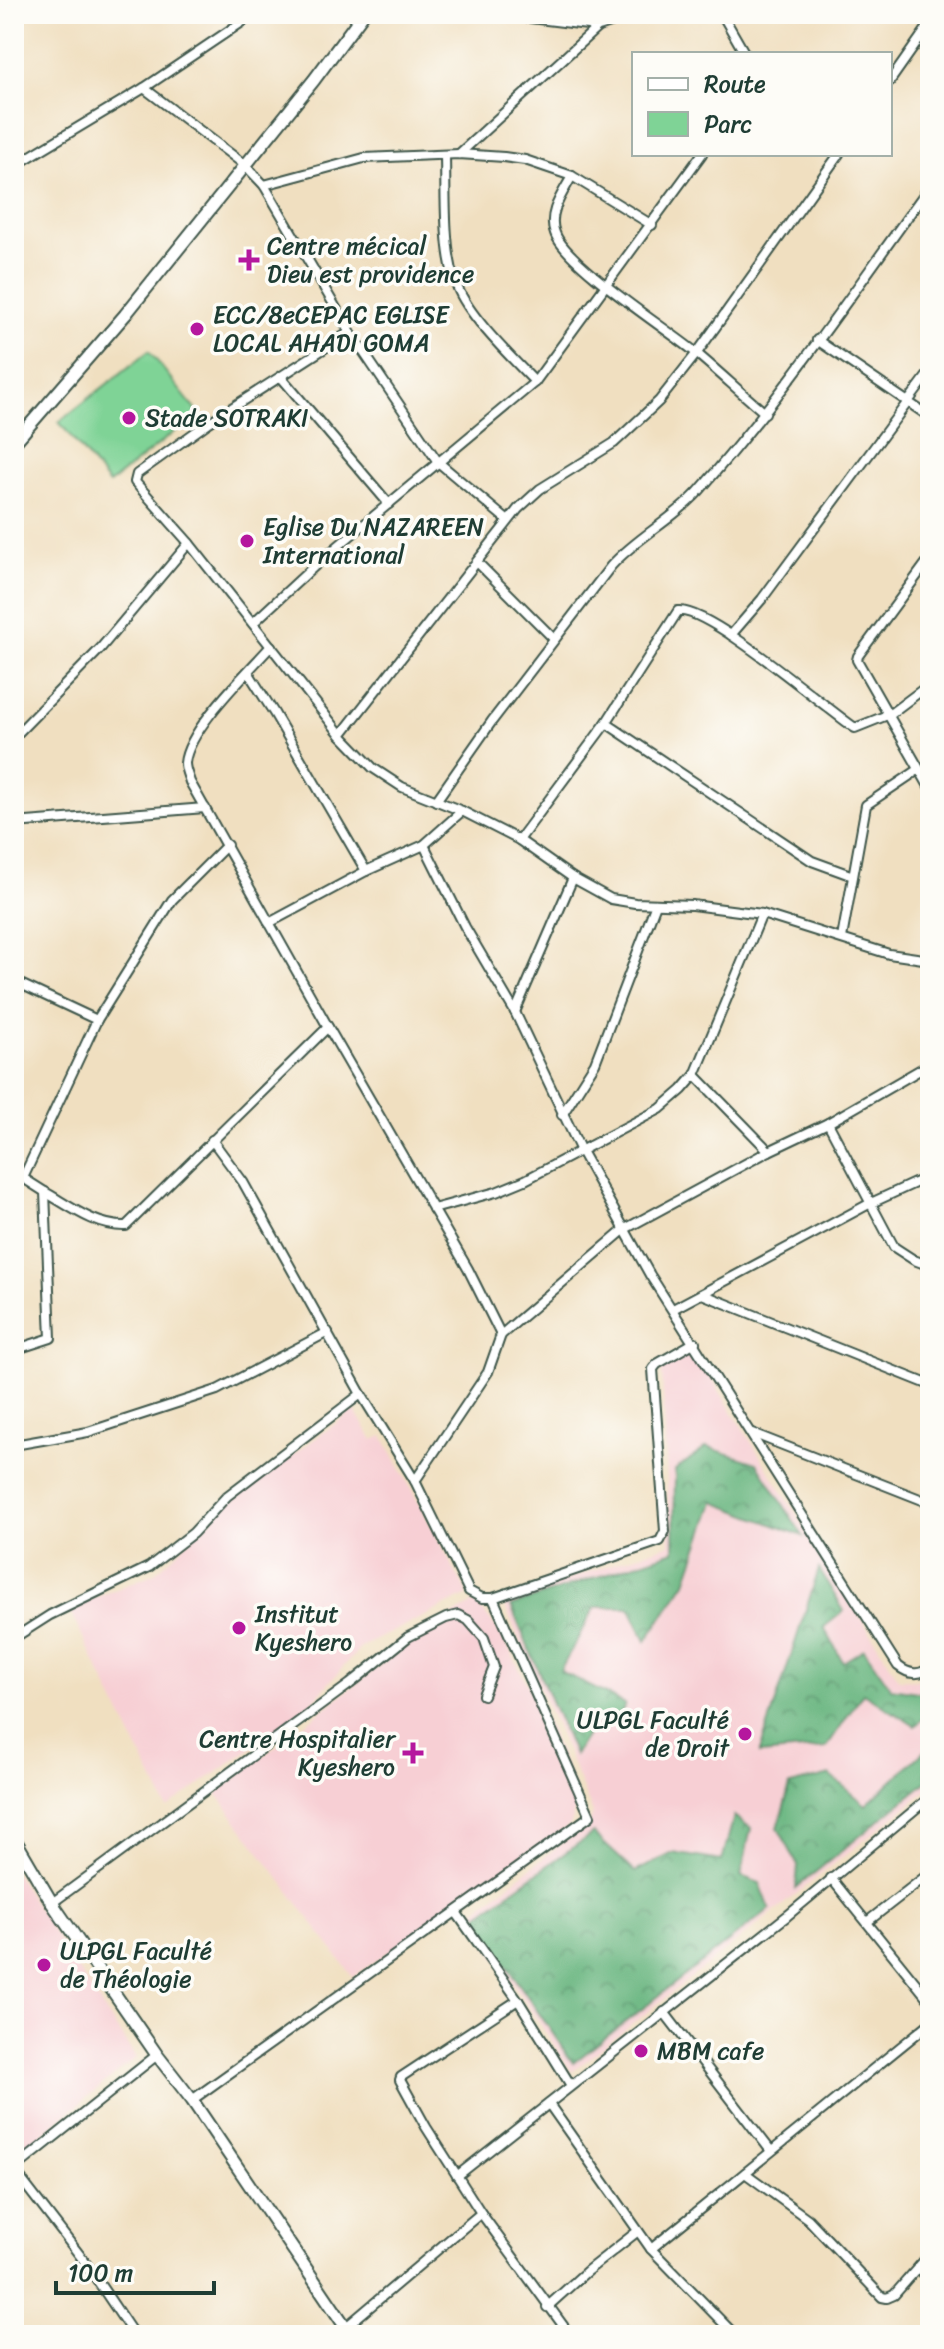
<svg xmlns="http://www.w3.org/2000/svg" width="944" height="2349" font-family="Sriracha,sans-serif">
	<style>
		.built { fill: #f7cfd4 }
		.forest { fill: url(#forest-crowns); stroke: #43795a; stroke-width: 2 }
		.park { fill: #7fd396; stroke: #4f8865; stroke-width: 2 }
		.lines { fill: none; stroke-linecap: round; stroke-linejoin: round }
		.street-casing { stroke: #3e5549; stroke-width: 12 }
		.secondary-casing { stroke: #3e5549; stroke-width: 15 }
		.street { stroke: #fff; stroke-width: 8 }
		.secondary { stroke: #fff; stroke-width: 11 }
		.poi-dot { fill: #b5179e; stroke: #fdfcf7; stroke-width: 3 }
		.labels { text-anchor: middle; stroke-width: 7; stroke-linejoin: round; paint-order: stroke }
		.poi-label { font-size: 24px; fill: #1f3d34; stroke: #fdfcf7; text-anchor: start }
	</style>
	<defs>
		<pattern id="forest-crowns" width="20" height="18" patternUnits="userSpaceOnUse" patternTransform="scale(2)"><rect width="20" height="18" fill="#67b57f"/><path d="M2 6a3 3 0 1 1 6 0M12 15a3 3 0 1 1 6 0" fill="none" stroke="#549469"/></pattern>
	</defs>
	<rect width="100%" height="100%" fill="#fdfcf7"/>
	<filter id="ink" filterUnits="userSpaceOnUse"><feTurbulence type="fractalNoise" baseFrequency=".0125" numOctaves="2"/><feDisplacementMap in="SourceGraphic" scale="16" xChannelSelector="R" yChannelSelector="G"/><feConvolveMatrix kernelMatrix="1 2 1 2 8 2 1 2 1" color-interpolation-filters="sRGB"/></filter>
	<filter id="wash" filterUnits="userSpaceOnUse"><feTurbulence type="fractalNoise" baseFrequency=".006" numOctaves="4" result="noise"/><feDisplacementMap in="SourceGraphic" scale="32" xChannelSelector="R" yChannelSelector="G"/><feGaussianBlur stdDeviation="1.8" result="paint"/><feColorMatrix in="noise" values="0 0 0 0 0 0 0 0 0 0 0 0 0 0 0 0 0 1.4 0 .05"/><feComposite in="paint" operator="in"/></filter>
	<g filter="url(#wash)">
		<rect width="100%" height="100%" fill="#f0dfc0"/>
		<g class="built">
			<path d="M694,1350L899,1679L926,1680L930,1674V1788L572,2072L468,1916L590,1822L593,1813L503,1602L670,1544L662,1369Z"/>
			<path d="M354,1410L373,1440L383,1436L468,1595L361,1647L305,1710L167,1808L69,1609L155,1573L232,1500Z"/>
			<path d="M475,1602L501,1633L542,1713L579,1799L569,1826L353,1977L216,1793L410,1642Z"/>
			<path d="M14,1872L136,2058L14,2157Z"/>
		</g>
		<g class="forest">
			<path d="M707,1447L757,1463L803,1536L714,1502L686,1582L646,1641L629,1607H595L560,1671L625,1704L621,1715L597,1719L574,1755L511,1606L674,1551L675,1470Z"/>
			<path d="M819,1569L844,1611L824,1627L843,1662L864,1649L891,1688L924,1693L930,1688V1712L915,1726L863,1693L826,1748L759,1754Z"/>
			<path d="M930,1746V1779L796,1888L798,1865L778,1828L790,1785L830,1775L866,1805Z"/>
			<path d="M734,1816L751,1828L741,1876L760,1883L770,1909L573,2063L474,1918L593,1833L635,1872L673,1853L722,1861Z"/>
		</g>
		<path class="park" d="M149,351L198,413L109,484L59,422Z"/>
	</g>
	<g filter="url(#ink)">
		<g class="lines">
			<defs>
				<g id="street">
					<path d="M722,14L745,54"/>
					<path d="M890,81L930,24"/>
					<path d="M144,88L245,165L264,185L350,332L438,462L507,520"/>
					<path d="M459,154L600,25"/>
					<path d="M445,156C446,193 443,253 457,286C469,317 511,357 535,382"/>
					<path d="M14,166L144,88L254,14"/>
					<path d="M572,176C563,193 547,213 555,233C565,263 667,329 695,352C719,372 741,393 765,413"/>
					<path d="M264,185L364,158L459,154L504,157L525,160L572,176L652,225"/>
					<path d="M350,332L208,423L137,474L135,482L189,543L341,735L373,768L402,787L462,811L519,840L573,878L611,899L635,903L692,905L762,914L889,954L930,960"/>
					<path d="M817,340L930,417"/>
					<path d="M281,377L389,504"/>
					<path d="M930,558L858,656L857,660L930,788"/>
					<path d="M477,562L554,639"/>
					<path d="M253,623L320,561L535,382L702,154"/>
					<path d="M731,635L762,599L930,372"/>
					<path d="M271,646C248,672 188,729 185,763C185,770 188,775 190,782L328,1027L468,1269L501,1335"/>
					<path d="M248,672L274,713L366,871"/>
					<path d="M606,723L812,861L853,876"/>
					<path d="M341,735L518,509L540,489L614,443L659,401L697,353L839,154"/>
					<path d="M14,737L100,649L189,543"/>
					<path d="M436,801L492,721L611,566C637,537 673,520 699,491C783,396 855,289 930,186"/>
					<path d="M14,823L205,808"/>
					<path d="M519,840L606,723L678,611C709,607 824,707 855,728L890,714L930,684"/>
					<path d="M424,845L465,927L515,1012L581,1151L650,1275L898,1666C908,1674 921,1677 930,1666"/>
					<path d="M269,923L366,871L424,845L462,811"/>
					<path d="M842,938L866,805L918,770"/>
					<path d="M14,981L97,1020"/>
					<path d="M515,1012L573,878"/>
					<path d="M695,1075L769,1151"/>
					<path d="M562,1115L595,1063L656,904"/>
					<path d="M828,1123L894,1247L914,1260L930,1266"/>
					<path d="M14,1176L23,1178L45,1192L51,1338L14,1350"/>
					<path d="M23,1178L97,1020L172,900L227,845"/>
					<path d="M45,1192C71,1207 96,1227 126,1226L328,1027"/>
					<path d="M433,1209L496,1192L525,1180L660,1109L682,1090L695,1075L762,914"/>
					<path d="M702,1294L930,1385"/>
					<path d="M673,1309L869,1204L930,1176"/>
					<path d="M752,1433L930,1503"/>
					<path d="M14,1445L88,1432L217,1390L328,1332"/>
					<path d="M415,1481L488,1372L501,1335L625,1229L769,1151L828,1123L930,1064"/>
					<path d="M493,1598L660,1541L665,1531L653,1369L657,1364L695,1342"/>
					<path d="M14,1638L50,1615L149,1567L193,1533L227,1496L361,1394"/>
					<path d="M831,1878L930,2001"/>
					<path d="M52,1903L350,1684L408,1637L446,1618L458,1615L468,1620L484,1638L494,1667L483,1695"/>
					<path d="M456,1912L518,2000L570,2084"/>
					<path d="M867,1922L930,1873"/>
					<path d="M518,2000L401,2077L400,2080L426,2127L481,2213L570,2335"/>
					<path d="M664,2012L771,2151"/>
					<path d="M192,2100L590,1816L493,1598H482L469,1591L415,1481L361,1394L243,1182L212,1140"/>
					<path d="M549,2104L651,2249L735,2335"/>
					<path d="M14,2169L157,2055"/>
					<path d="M14,2170L85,2262L134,2335"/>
					<path d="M745,2173L808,2219L882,2297L887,2298L894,2295L930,2254"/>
					<path d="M457,2176L787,1916L930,1797"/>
					<path d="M651,2249L930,2023"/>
					<path d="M547,2307L587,2271L638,2231"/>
					<path d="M346,2327L481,2213"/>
				</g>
				<g id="secondary">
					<path d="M510,14L600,25L633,14"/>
					<path d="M14,443L125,315L314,80L363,14"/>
					<path d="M14,1838L52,1903L157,2055L192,2100L351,2335"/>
				</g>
			</defs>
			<use href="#street" class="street-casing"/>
			<use href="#secondary" class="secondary-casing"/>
			<use href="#street" class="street"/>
			<use href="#secondary" class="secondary"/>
		</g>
	</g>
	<g class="poi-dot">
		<path d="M245 248h8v8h8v8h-8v8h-8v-8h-8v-8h8z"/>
		<circle cx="197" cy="329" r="8"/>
		<circle cx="129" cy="418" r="8"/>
		<circle cx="247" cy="541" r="8"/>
		<circle cx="239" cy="1628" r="8"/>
		<circle cx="745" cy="1734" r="8"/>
		<path d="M409 1741h8v8h8v8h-8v8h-8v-8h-8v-8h8z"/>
		<circle cx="44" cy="1965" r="8"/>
		<circle cx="641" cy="2051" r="8"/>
	</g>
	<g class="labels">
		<g class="poi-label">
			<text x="267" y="254">Centre mécical<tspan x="267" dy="28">Dieu est providence</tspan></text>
			<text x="213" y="323">ECC/8eCEPAC EGLISE<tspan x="213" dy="28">LOCAL AHADI GOMA</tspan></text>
			<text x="145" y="426">Stade SOTRAKI</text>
			<text x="263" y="535">Eglise Du NAZAREEN<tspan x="263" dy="28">International</tspan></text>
			<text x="255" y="1622">Institut<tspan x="255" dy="28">Kyeshero</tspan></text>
			<text x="729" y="1728" text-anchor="end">ULPGL Faculté<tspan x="729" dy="28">de Droit</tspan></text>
			<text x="395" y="1747" text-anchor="end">Centre Hospitalier<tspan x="395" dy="28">Kyeshero</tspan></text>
			<text x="60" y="1959">ULPGL Faculté<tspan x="60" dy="28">de Théologie</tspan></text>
			<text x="657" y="2059">MBM cafe</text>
		</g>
	</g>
	<rect width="944" height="2349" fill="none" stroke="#fdfcf7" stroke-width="48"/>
	<rect x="632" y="52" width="260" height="104" fill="#fdfcf7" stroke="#a4b0a9" stroke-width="2"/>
	<rect x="648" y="78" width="40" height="12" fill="#ffffff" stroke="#a4b0a9" stroke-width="2"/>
	<text x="704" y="92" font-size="24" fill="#1f3d34">Route</text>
	<rect x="648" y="112" width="40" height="24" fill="#7fd396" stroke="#a4b0a9" stroke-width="2"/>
	<text x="704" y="132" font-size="24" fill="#1f3d34">Parc</text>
	<path d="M56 2281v12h158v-12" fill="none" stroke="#1f3d34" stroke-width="4"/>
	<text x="68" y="2281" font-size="24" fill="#1f3d34" stroke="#fdfcf7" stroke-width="6" paint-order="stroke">100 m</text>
</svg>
